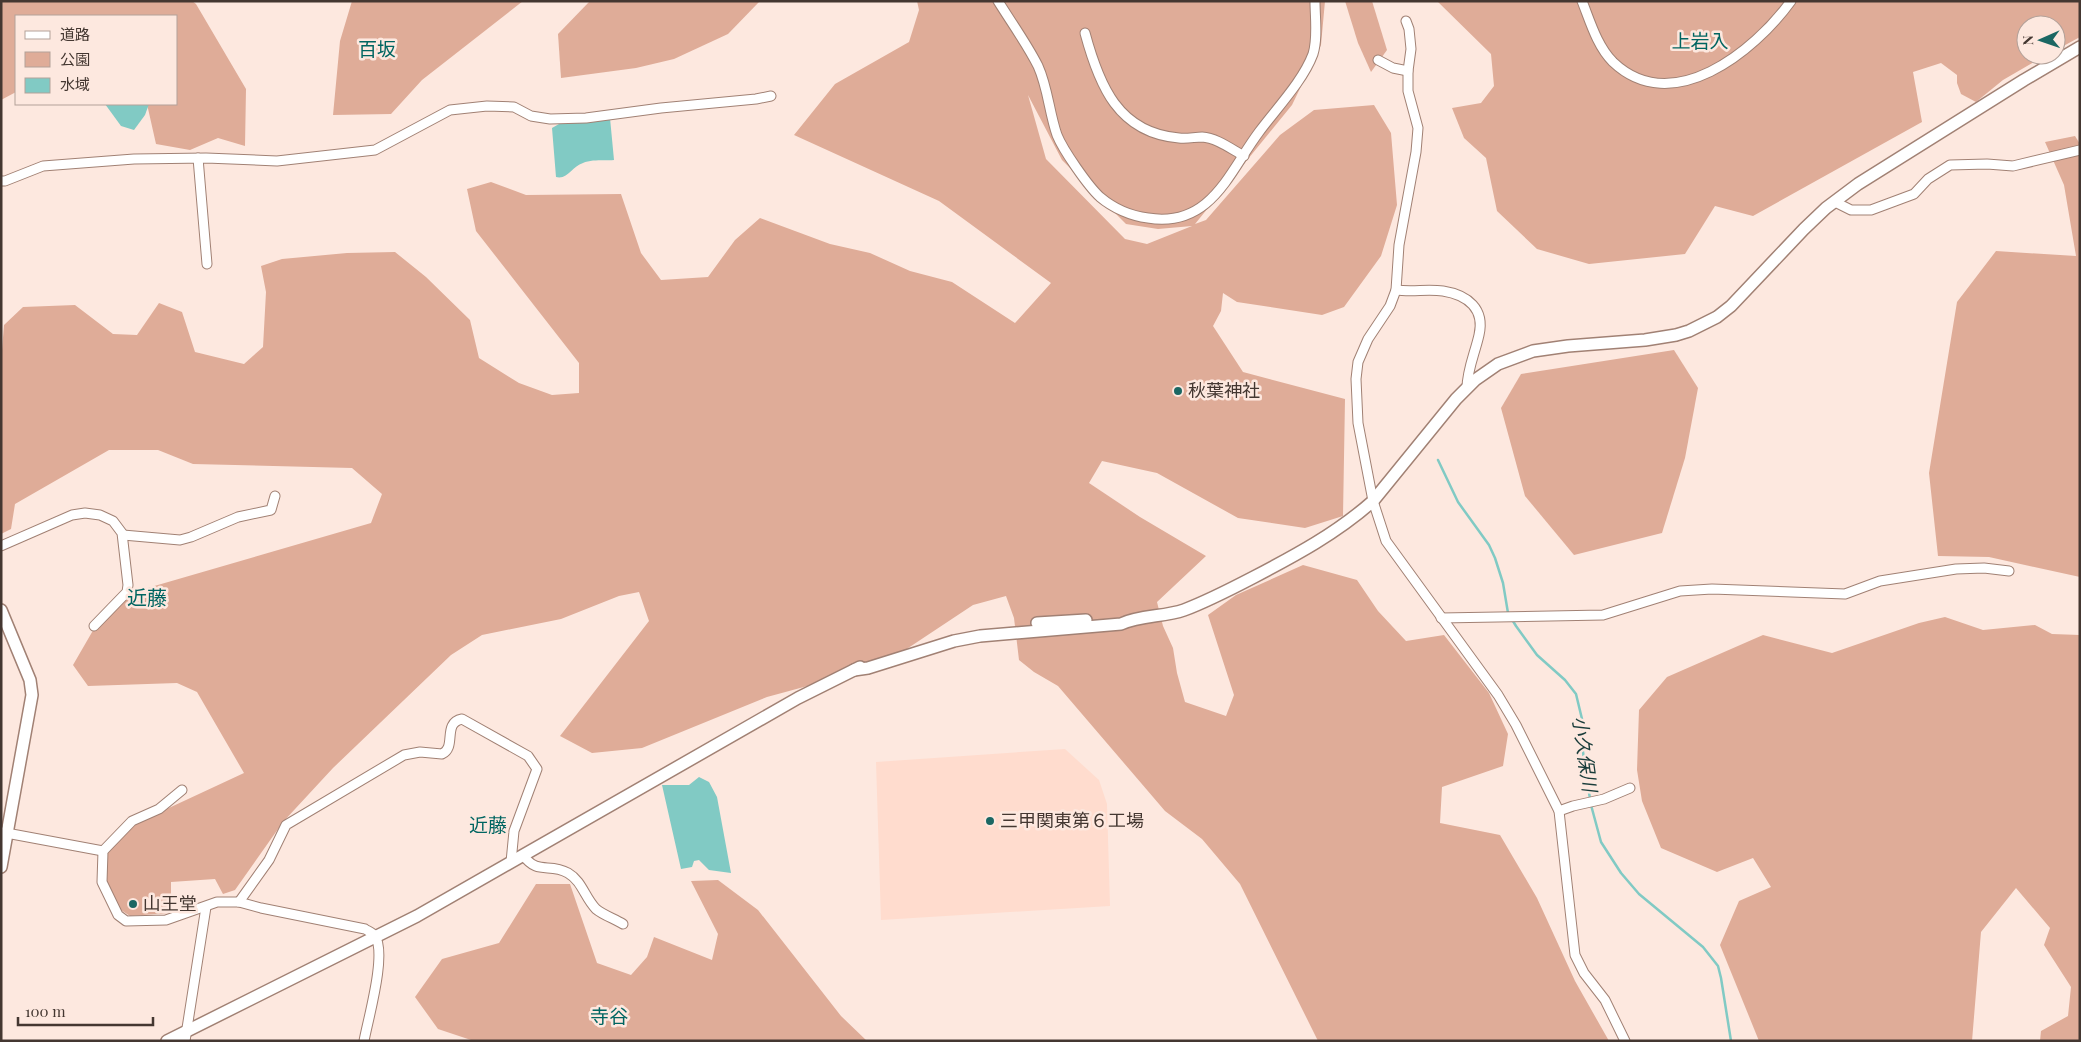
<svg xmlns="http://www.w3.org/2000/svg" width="2081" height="1042" font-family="'Playfair Display','Noto Sans JP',serif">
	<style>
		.built { fill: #ffdcce }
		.green { fill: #dfac98; fill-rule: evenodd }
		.water { fill: #81cac4 }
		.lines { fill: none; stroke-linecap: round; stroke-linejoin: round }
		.stream { stroke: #81cac4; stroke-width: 2.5 }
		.minor-casing { stroke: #a18174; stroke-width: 11 }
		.tertiary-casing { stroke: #a18174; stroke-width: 14 }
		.minor { stroke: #fff; stroke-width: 9 }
		.tertiary { stroke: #fff; stroke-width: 11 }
		.poi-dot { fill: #1b6763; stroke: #fde8df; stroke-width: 2 }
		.labels { text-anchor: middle; stroke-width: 5; stroke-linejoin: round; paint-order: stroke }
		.poi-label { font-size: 18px; fill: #443731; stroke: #fde8df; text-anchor: start }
		.neighbourhood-label { font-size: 19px; fill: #006561; stroke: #fde8df }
		.water-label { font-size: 19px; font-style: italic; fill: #193c3a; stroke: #fde8df }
		.quarter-label { font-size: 20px; fill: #006561; stroke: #fde8df }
	</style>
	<rect width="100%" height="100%" fill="#fde8df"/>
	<path class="built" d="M1065,749L1099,780L1107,804L1110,906L881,920L876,762Z"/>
	<g class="green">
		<path d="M1,1H192L196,4L246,89L245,146L218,138L190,150L156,144L147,104H176V16H16V92L1,100Z"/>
		<path d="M352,1H523L422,80L391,114L333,115L340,41Z"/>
		<path d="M590,1H760L728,34L674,59L636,68L561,78L558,34Z"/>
		<path d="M917,1H1325L1321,45L1292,105L1195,224L1206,220L1280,135L1314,110L1374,105L1391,133L1397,205L1381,256L1344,307L1322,315L1237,302L1223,293L1221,311L1213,326L1243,372L1345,399L1343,516L1305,528L1238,518L1157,473L1102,461L1089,483L1140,517L1206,556L1157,602L1163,626L1173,648L1177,673L1185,702L1226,716L1234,695L1208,615L1236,595L1303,565L1357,580L1378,611L1406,641L1444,635L1489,693L1508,734L1503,766L1442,787L1440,823L1500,835L1537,898L1575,981L1609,1041H1318L1240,884L1202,839L1165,811L1058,686L1034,672L1019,660L1014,618L1006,596L973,605L881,666L767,697L642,748L592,753L560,736L649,621L639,592L619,596L561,619L482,635L451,655L333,768L283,822L235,890L223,894L215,879L171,882V899L168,913L130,916L121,910L106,881L107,853L128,827L244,773L197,692L177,683L88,686L73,665L106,608L144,589L371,523L382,494L352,468L193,464L158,450H109L15,504L11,529L1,534V363L4,325L23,307L75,305L113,334L137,335L159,303L182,312L195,352L244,364L263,347L266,292L261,266L282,259L347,253L395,252L426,277L470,320L479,358L519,383L552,395L579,393V363L476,231L467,189L491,182L526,195L621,194L641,253L661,280L708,277L735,240L760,218L830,244L870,253L910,271L952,282L1015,323L1051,283L939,201L794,135L835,84L909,42L919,10ZM1028,95L1062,160L1126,224L1158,229L1192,226L1147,244L1125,239L1046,159Z"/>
		<path d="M1345,1H1372L1387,50L1371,72L1358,43Z"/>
		<path d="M1437,1H2080V37L2056,50V25H2026V55H2046L2003,80L1976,102L1961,94L1957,83V75L1941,63L1913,72L1922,122L1753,216L1715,206L1685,254L1589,264L1537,249L1497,211L1486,158L1464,138L1452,108L1481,103L1494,86L1491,54Z"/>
		<path d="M2075,136L2080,144V577L1989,557L1938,556L1929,473L1957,302L1996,251L2076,256L2064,185L2045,142Z"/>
		<path d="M1674,350L1698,388L1685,458L1662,533L1574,555L1525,496L1501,408L1521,374Z"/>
		<path d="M1945,617L1983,630L2035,625L2052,634L2080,635V1041H2040L2041,1031L2068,1016L2071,987L2044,945L2050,928L2016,888L1981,932L1972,1041H1759L1720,945L1739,901L1771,887L1753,858L1717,872L1661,848L1642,801L1637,770L1639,710L1667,677L1763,635L1832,653L1919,623Z"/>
		<path d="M718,880L758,910L841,1016L867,1041H474L438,1029L415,997L442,959L499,943L536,884H570L597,963L631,975L647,957L654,937L712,960L718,934L691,881Z"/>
	</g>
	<g class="water">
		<path d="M105,104H149L145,115L134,130L121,126Z"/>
		<path d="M610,118L614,160C605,161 592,159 583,163C572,166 568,180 556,177L552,128L559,124Z"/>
		<path d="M699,777L709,782L717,797L731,873L709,870L699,860L694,861L692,867L681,869L662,785H689Z"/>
	</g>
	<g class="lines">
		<g class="stream">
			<path d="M1438,460L1458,502L1489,545L1495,558L1503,583L1508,613L1516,626L1537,655L1565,680L1576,694L1582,719L1583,752L1590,799"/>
			<path d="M1591,805L1601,842L1621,873L1639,894L1703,947L1718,966L1721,978L1731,1041"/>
		</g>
		<defs>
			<g id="minor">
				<path d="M998,1C1011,22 1027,44 1038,66C1048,88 1049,112 1057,135C1063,150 1088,186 1100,197C1113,208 1131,216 1148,218C1211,228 1229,172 1259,132C1276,109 1303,81 1313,54C1318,38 1315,18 1315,1"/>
				<path d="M1582,1C1590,21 1597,46 1613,62C1672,118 1754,52 1791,1"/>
				<path d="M1406,21L1409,29L1411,49L1408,71V91L1418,128L1416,152L1399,245L1396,290L1390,306L1368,339L1358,362L1356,379L1358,423L1373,501L1386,541L1498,695L1516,725L1559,811L1575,955L1584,973L1605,1000L1625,1041"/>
				<path d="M1085,33C1099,85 1118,133 1179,138C1187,139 1195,137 1202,137C1217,138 1231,149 1244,156"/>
				<path d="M1378,60L1393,68L1408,71"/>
				<path d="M198,158L207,264"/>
				<path d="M1,181H5L43,166L134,159L206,158L277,161L375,150L450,110L487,106L514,107L531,116L550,119L586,118L661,108L756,99L771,96"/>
				<path d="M1835,202L1851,210H1871L1914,194L1928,179L1950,165L1987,164L2013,166L2080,150"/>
				<path d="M1396,290C1412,292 1428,289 1443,291C1468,295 1485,309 1479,335C1475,353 1467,370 1467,388"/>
				<path d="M123,535L180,540L191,537L238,517L271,510L275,496"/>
				<path d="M1,546L72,515L85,513L100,515L113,521L122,533L128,585L127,592L94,626"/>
				<path d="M1441,618L1603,615L1680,591L1712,589L1845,594L1880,581L1956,569L1984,568L2009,571"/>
				<path d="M182,790L159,809L132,821L103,851L102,882L118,915L126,921L166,920L217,902H239L261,908L365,929C368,931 373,933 375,936C387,954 368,1019 364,1041"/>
				<path d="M1559,811L1573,806L1604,799L1630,788"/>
				<path d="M1,832L103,851"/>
				<path d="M523,855C538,876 549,862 568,873C582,881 585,898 596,909C603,915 615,919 623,924"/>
				<path d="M239,902L269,860L286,825L404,755L420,752L442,754C457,747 442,723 462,719L528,756L537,769L514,831L511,862"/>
				<path d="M185,1041L206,907"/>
			</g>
			<g id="tertiary">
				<path d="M1,610L30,680L32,695L1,867"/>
				<path d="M1037,623L1086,620"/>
				<path d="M854,670L868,668L954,641L980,636L1121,624C1140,615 1164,617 1184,610C1208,601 1231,589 1254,577C1296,555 1337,533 1373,501L1456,399L1475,380L1498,364L1533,351L1568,346L1645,340L1676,335L1689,331L1717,317L1731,306L1804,229L1826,208L1858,184L2024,80L2080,47"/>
				<path d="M167,1041L417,916L798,698L860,667"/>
			</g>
		</defs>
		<use href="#minor" class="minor-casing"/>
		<use href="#tertiary" class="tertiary-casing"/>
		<use href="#minor" class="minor"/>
		<use href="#tertiary" class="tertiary"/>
	</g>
	<g class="poi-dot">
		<circle cx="1178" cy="391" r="5"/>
		<circle cx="990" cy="821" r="5"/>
		<circle cx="133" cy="904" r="5"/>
	</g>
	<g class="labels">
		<g class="poi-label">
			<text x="1188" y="397">秋葉神社</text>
			<text x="1000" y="827">三甲関東第６工場</text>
			<text x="143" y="910">山王堂</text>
		</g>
		<g class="neighbourhood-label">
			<text x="1700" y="48">上岩入</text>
			<text x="377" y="56">百坂</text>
			<text x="488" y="832">近藤</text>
			<text x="609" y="1023">寺谷</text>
		</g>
		<g class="water-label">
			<text transform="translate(1585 754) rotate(82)" y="7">小久保川</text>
		</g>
		<g class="quarter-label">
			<text x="147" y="605">近藤</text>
		</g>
	</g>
	<rect width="2081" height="1042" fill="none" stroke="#443731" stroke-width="5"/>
	<rect x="15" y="15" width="162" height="90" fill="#fde8df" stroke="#b3a199"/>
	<rect x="25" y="31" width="25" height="8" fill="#ffffff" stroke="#b3a199"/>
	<text x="60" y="40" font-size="15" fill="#443731">道路</text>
	<rect x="25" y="52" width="25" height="15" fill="#dfac98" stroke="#b3a199"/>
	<text x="60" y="65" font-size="15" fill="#443731">公園</text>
	<rect x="25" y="78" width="25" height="15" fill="#81cac4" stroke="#b3a199"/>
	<text x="60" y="90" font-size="15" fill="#443731">水域</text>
	<g transform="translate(2041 40) rotate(268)"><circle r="24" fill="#fde8df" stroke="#b3a199"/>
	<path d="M0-4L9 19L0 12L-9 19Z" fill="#1b6763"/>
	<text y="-8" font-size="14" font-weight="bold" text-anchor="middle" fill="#443731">N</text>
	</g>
	<path d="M18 1017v8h135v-8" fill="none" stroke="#443731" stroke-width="2.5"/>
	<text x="25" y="1017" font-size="15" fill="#443731" stroke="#fde8df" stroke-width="4" paint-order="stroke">100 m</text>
</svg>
